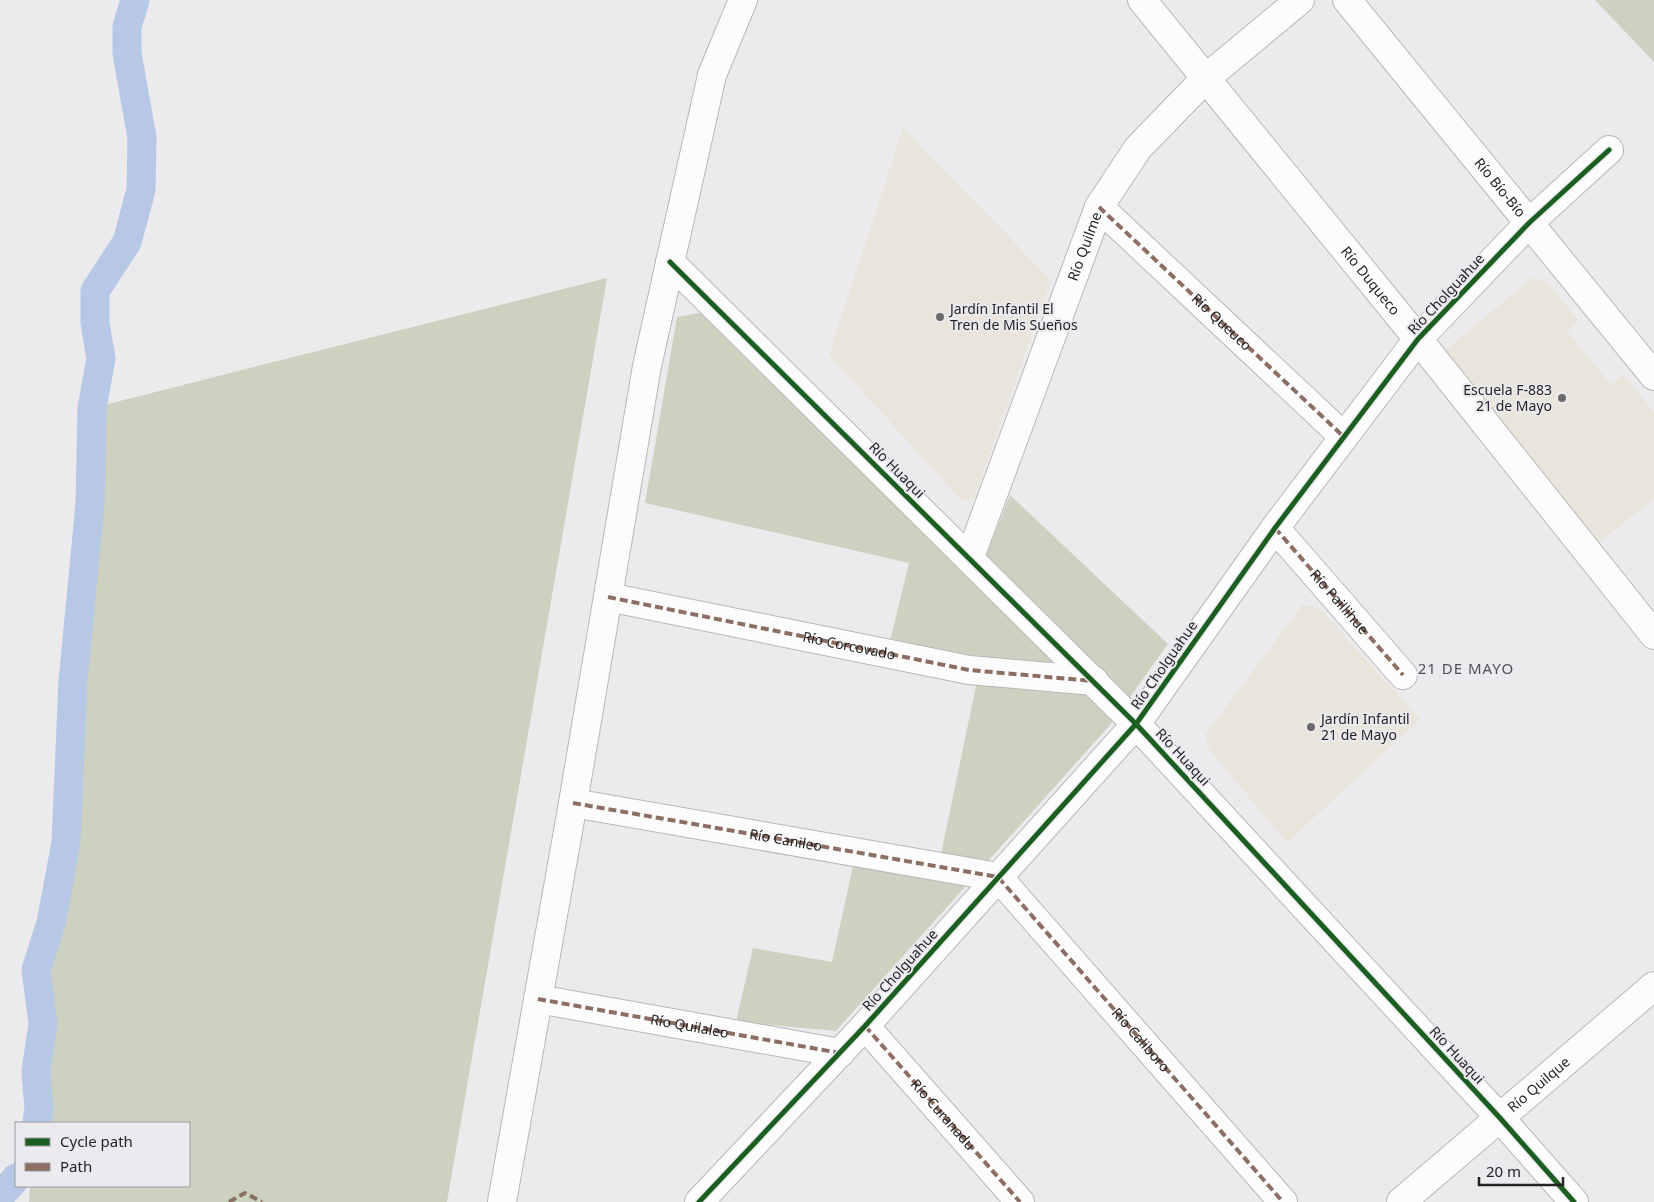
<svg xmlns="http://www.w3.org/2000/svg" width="1654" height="1202" font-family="'Noto Sans',sans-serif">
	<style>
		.education { fill: #eae5db }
		.green { fill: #ccd2bf }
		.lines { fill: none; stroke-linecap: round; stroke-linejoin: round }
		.canal { stroke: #b6c8e6; stroke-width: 29 }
		.minor-casing { stroke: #b8b8ba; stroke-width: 30 }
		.tertiary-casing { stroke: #b8b8ba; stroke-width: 30 }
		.minor { stroke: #fcfcfc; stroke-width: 28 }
		.tertiary { stroke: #fcfcfc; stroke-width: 28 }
		.quiet { stroke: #8d6e63; stroke-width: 4; stroke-dasharray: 8 4; stroke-linecap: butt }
		.cycleway-casing { stroke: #eaeaef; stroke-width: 8 }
		.cycleway { stroke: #1b5e20; stroke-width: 5 }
		.poi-dot { fill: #6a6a6c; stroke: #eaeaef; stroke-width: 2 }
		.labels { text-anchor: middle; stroke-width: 4; stroke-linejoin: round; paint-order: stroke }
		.street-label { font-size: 14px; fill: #242426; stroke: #eaeaef }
		.poi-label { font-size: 14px; fill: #242426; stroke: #eaeaef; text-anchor: start }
		.neighbourhood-label { font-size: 15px; letter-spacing: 1px; fill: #505055; stroke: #eaeaef }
	</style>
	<rect width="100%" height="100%" fill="#ebebee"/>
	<g class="education">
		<path d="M903,128L1051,280L974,499L962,501L829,355Z"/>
		<path d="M1532,278L1545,280L1579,321L1567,332L1611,384L1624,375L1654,412V499L1597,544L1444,351Z"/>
		<path d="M1302,605L1318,607L1420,719L1287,843L1209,749L1205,735Z"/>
	</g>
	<g class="green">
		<path d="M1595,0H1654V62Z"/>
		<path d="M607,278L447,1202H29L30,1186H189V1123H37L39,1108L36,1072L43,1023L36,970L51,923L66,843L73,681L90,504L92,408Z"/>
		<path d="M709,311L977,578L1010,495L1168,644L1110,725L836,1031L736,1022L753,948L832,962L853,866L936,878L981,662L890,641L909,563L645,503L677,317Z"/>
	</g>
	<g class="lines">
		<g class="canal">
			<path d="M37,1123L39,1108L36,1072L43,1023L36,970L51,923L66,843L73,681L90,504L92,408L101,358L95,323V291L127,242L141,190L142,138L127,53V27L135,0"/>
			<path d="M0,1196L16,1178"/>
		</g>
		<defs>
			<g id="minor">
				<path d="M1099,207L1343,436"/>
				<path d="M670,262L1136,724L1500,1118L1574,1202"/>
				<path d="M1275,528L1403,675"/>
				<path id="s1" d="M970,557L1099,207L1138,148L1206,78L1300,0"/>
				<path d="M608,597L969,670L1094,681"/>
				<path id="s2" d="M573,803L998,877L1283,1202"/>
				<path id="s3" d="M538,999L840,1053"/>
				<path id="s4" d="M865,1026L1020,1202"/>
				<path d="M502,1202L573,803L647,366L712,75L743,0"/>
				<path d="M699,1202L865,1026L1136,724L1275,528L1418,339L1529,223L1609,150"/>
				<path id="s5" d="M1401,1202L1654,986"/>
			</g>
			<g id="tertiary">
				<path id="s6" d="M1142,0L1418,339L1654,635"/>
				<path id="s7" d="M1347,0L1654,376"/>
			</g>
		</defs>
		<use href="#minor" class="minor-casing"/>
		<use href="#tertiary" class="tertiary-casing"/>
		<use href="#minor" class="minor"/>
		<use href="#tertiary" class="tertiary"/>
		<g class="quiet">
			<path id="s8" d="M1099,207L1343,436"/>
			<path id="s9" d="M1275,528L1403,675"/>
			<path id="s10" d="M608,597L969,670L1093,681"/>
			<path d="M573,803L998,877L1283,1202"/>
			<path d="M538,999L840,1053"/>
			<path d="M865,1026L1020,1202"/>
			<path d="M229,1202L245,1193L262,1202"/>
		</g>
		<defs>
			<g id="cycleway">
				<path d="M670,262L1136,724L1500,1118L1574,1202"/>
				<path d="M699,1202L865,1026L1136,724L1275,528L1418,339L1529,223L1609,150"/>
			</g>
		</defs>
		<use href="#cycleway" class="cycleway-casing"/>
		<use href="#cycleway" class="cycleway"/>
	</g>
	<g class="poi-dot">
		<circle cx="940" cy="317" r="5"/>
		<circle cx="1562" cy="398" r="5"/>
		<circle cx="1311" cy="727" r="5"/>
	</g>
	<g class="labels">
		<g class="street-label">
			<text dy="5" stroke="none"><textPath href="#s7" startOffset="242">Río Bío-Bío</textPath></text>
			<text dy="5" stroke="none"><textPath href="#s1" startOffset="331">Río Quilme</textPath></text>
			<text dy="5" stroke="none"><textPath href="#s6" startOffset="362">Río Duqueco</textPath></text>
			<text transform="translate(1446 294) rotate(-47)" y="5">Río Cholguahue</text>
			<text dy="5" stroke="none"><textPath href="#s8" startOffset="168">Río Queuco</textPath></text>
			<text transform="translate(897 470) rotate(45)" y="5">Río Huaqui</text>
			<text dy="5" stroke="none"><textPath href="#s9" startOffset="98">Río Paillihue</textPath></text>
			<text dy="5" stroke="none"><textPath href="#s10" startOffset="246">Río Corcovado</textPath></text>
			<text transform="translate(1164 665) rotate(-55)" y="5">Río Cholguahue</text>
			<text transform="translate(1183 757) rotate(47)" y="5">Río Huaqui</text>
			<text dy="5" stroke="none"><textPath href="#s2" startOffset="216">Río Canileo</textPath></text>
			<text transform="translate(900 970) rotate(-48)" y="5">Río Cholguahue</text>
			<text dy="5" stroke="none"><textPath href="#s3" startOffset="154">Río Quilaleo</textPath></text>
			<text dy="5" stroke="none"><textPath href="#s2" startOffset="648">Río Caliboro</textPath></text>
			<text transform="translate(1457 1055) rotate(47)" y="5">Río Huaqui</text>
			<text dy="5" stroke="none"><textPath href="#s5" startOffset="181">Río Quilque</textPath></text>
			<text dy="5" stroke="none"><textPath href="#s4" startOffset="118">Río Curanadu</textPath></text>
		</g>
		<g class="poi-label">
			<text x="950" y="314">Jardín Infantil El<tspan x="950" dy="16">Tren de Mis Sueños</tspan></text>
			<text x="1552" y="395" text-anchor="end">Escuela F-883<tspan x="1552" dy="16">21 de Mayo</tspan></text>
			<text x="1321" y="724">Jardín Infantil<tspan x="1321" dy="16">21 de Mayo</tspan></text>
		</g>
		<g class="neighbourhood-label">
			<text x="1466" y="674">21 DE MAYO</text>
		</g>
	</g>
	<rect x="15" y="1122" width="175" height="65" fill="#eaeaef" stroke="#9b9b9f"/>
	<rect x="25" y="1138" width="25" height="8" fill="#1b5e20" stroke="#9b9b9f"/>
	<text x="60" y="1147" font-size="15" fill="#242426">Cycle path</text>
	<rect x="25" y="1163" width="25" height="8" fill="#8d6e63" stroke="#9b9b9f"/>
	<text x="60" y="1172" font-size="15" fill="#242426">Path</text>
	<path d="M1479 1177v8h84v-8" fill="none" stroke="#242426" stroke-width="2.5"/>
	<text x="1486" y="1177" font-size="15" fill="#242426" stroke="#eaeaef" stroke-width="4" paint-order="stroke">20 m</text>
</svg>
